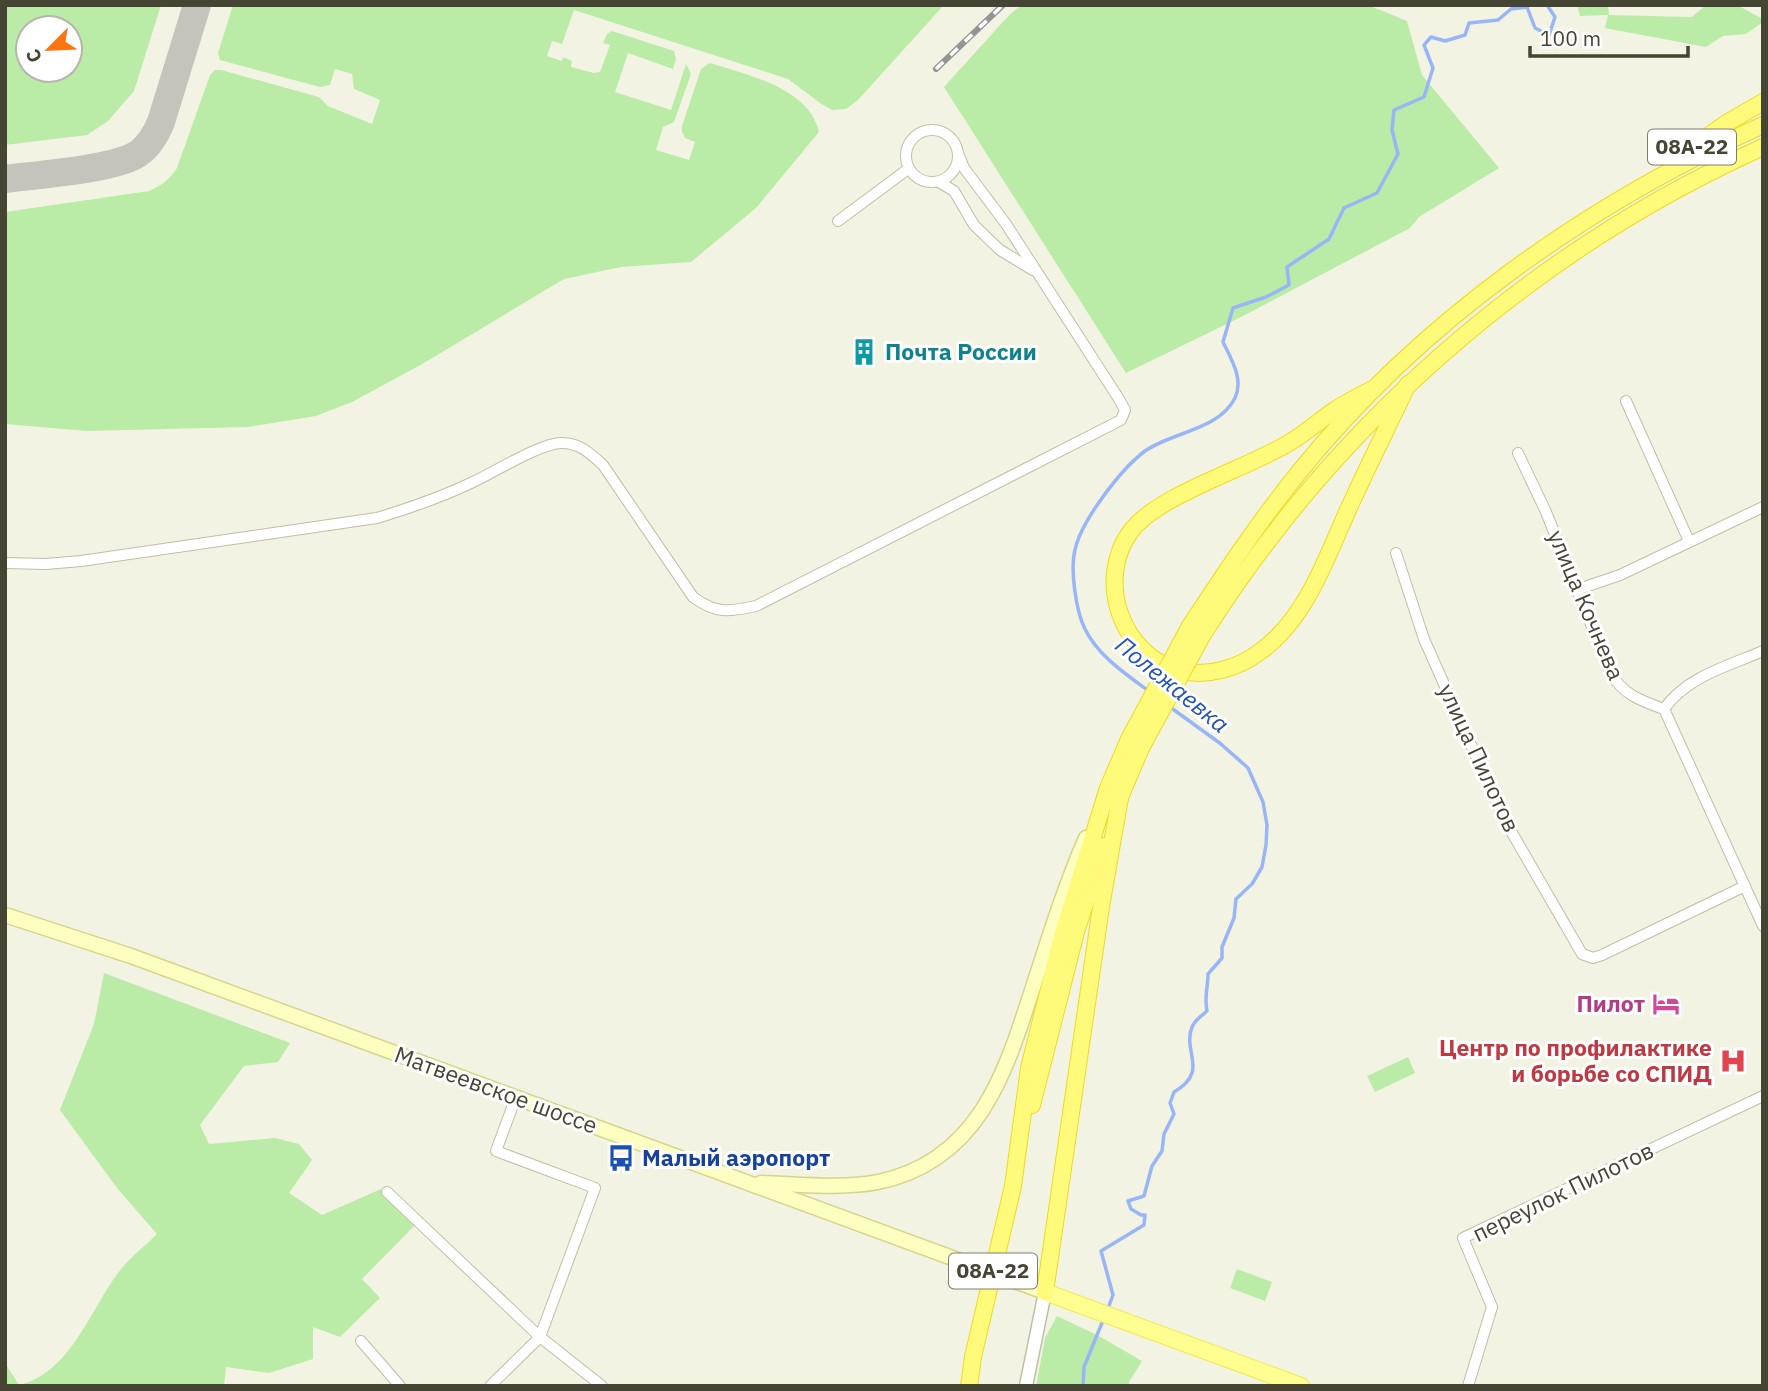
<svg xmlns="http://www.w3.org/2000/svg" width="1768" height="1391" font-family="'IBM Plex Sans',sans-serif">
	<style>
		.green { fill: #baeca7; fill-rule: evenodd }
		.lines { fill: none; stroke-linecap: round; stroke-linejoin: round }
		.stream { stroke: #98b6f7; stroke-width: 3.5 }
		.taxiway { stroke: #c4c4bc; stroke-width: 28 }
		.minor-casing { stroke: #c0bea5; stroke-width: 12 }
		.tertiary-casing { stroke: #c0bea5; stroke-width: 15 }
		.secondary-casing { stroke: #d4d58b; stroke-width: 17 }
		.primary-casing { stroke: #f0eb55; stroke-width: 18 }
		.trunk-casing { stroke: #edda23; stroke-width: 18 }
		.minor { stroke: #fff; stroke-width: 10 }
		.tertiary { stroke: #fff; stroke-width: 12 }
		.secondary { stroke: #fdffc1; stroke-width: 14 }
		.primary { stroke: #fffe90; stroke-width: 16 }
		.trunk { stroke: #fffa79; stroke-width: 16 }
		.rail-casing { stroke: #949494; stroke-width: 6 }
		.rail { stroke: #fff; stroke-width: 3.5; stroke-dasharray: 10; stroke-linecap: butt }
		.trunk-bridge-casing { stroke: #edda23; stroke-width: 18; stroke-linecap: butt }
		.trunk-bridge { stroke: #fffa79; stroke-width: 16 }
		.labels { text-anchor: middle; stroke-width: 6; stroke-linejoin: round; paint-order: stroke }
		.shield { fill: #fff; stroke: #7e7c70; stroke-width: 2 }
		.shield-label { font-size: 21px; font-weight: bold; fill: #464433 }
		.culture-label { font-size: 23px; font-weight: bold; fill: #0d838f; stroke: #fff; text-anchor: start }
		.street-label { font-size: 23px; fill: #464433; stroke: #fff }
		.hotel-label { font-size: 23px; font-weight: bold; fill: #b23c85; stroke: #fff; text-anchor: end }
		.health-label { font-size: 23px; font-weight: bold; fill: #be3a42; stroke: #fff; text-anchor: end }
		.transit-label { font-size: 23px; font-weight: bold; fill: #164399; stroke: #fff; text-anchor: start }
		.water-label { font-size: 24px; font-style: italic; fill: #2151bc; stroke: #fff }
	</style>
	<rect width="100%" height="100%" fill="#f3f3e3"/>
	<g class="green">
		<path d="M5,5H161L134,91L108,121L87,135L5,145ZM70,28V70H28V28Z"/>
		<path d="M233,5H944L858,100L846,109L832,110L820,103L788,79L574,10L562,44L552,41L547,56L562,61L563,57L572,61L571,67L594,73L600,72L610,45L603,43L607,34L612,31L674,51L676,59L673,69L628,53L615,92L671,110L686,64L691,74L674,122L663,127L656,150L689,160L695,142L685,138L682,132V126L701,69L710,63C748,75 809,88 819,132L756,208L691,262L621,267L564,279L424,363L352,402L316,416L248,427L86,431L5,424V212L149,191C161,186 170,179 177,168L210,75L215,70H221L319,97L328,106L372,124L380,100L354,89L352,74L335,69L330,85L320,87L220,60L218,53Z"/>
		<path d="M1022,5H1368L1407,21L1422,75L1499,168L1419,217L1410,228L1241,317L1126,373L944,87L1010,14Z"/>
		<path d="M1577,5H1608L1609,15L1692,17L1706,5H1737L1763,19V22L1746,34L1723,36L1706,47L1605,28L1608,15L1580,16Z"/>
		<path d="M104,973L290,1043L278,1062L244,1066L200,1125L209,1144L275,1138L299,1144L312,1160L289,1193L322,1215L381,1189L415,1225L362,1279L380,1298L340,1337L313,1327V1359L269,1373L226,1367L224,1386H5V1363L19,1385C70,1373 89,1312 118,1273C128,1259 144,1247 157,1234L117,1188L60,1110L94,1024Z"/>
		<path d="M1408,1057L1415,1073L1375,1092L1367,1076Z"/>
		<path d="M1237,1269L1272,1282L1265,1301L1230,1288Z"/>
		<path d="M1057,1316L1097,1335L1142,1361L1129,1382V1386H1036L1045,1338Z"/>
	</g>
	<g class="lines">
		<g class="stream">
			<path d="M1150,692C1127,675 1098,656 1085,629C1076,611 1070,570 1075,550C1081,521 1121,469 1145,451C1172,432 1219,430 1235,398C1244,379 1231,359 1223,342L1233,308L1266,297L1289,285L1287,267L1329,239L1344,208L1377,193L1398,154L1392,130L1394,110L1424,97L1433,68L1424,45L1431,37L1445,41L1465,35L1469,23L1498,20L1511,9L1527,7L1535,28L1549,35L1555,17L1547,5"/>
			<path d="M1107,1311L1113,1295L1101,1251L1144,1225L1145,1215H1141L1131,1209L1128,1201L1144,1196L1152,1166L1162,1151L1164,1134L1174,1114L1170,1103L1174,1092C1210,1071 1182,1052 1192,1027C1195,1020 1201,1016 1207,1011C1204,997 1208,987 1208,974L1222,958V947L1234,918L1236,899L1252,884L1262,867L1266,845L1267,825L1263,802L1248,768L1221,744L1170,707"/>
			<path d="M1083,1386L1084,1367L1104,1318"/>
		</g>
		<path class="taxiway" d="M5,179C35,175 118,169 139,153C150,145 156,134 161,122L197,5"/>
		<defs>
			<g id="minor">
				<circle cx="932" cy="156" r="26"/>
				<path d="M939,182L954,191L974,225L1000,250L1033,270"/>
				<path d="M838,221L908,169"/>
				<path d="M1626,401L1689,541"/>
				<path d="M1518,453L1546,512L1610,672C1622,694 1641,701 1664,709L1763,926"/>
				<path d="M1396,553L1424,639L1504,819L1582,954L1593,958L1602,955L1745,886"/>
				<path d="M5,563L46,564L81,561L377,518C410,508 442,497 473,482C495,472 540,443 562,443C580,443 591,454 603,465L693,597C716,614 729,612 756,606L1121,420L1125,410L1119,399L1006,224L964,168L958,153"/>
				<path d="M1576,590L1620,575L1763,507"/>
				<path d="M1664,709C1686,677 1728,666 1763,651"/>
				<path d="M516,1097L496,1151L595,1188L540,1337L602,1386"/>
				<path d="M387,1192L540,1337L490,1386"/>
				<path d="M361,1341L400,1386"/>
				<path d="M1468,1386L1492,1307L1463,1238L1763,1096"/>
			</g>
			<path id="tertiary" d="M1026,1386L1045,1292"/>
			<g id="secondary">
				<path d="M5,915L131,956L1045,1292"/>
				<path d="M761,1183C797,1184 843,1189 878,1182C980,1161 1006,1071 1034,984C1050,935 1065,886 1086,838"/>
			</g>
			<path id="primary" d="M1045,1292L1301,1386"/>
			<g id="trunk">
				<path d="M1677,158L1725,124L1763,102"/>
				<path d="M1376,387C1362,395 1348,401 1335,410C1320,420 1307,432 1292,441C1250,468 1159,494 1131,531C1095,579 1121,657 1181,671C1209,677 1239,668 1261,651C1309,616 1329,550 1353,499C1371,460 1390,422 1408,384"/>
				<path d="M1190,626C1225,573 1260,520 1300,471C1421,321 1588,204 1763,125"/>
				<path d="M1202,636C1336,423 1534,250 1763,147"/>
				<path d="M1118,802L1141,748"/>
				<path d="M1032,1105L1076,932L1103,846"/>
				<path d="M1013,1186L1029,1068L1063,933L1108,788L1129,739"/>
				<path d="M1045,1292L1101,907L1121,792"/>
				<path d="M969,1386L973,1357"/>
			</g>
		</defs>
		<use href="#minor" class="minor-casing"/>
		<use href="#tertiary" class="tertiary-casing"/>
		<use href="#secondary" class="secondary-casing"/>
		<use href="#primary" class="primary-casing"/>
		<use href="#trunk" class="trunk-casing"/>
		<use href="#minor" class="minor"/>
		<use href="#tertiary" class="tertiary"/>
		<use href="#secondary" class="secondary"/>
		<use href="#primary" class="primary"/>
		<use href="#trunk" class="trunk"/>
		<defs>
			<path id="rail" d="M936,69L1003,5"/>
		</defs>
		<use href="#rail" class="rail-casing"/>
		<use href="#rail" class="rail"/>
		<defs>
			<g id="trunk-bridge">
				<path d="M1129,739L1190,626"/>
				<path d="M1141,748L1202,636"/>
				<path d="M973,1357L1013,1186"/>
			</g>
		</defs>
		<use href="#trunk-bridge" class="trunk-bridge-casing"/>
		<use href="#trunk-bridge" class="trunk-bridge"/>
	</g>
	<defs>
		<symbol id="building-bare" viewBox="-9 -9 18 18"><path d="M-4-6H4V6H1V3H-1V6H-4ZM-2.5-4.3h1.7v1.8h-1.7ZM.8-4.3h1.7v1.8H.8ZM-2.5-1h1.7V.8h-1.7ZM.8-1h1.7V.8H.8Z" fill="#0f9aa8" stroke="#fff" stroke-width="2.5" paint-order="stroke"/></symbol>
		<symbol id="hotel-bare" viewBox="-9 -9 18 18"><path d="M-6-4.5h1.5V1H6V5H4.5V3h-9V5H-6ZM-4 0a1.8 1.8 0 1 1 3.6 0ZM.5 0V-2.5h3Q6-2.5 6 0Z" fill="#d1479c" stroke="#fff" stroke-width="2.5" paint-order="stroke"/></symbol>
		<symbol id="hospital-bare" viewBox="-9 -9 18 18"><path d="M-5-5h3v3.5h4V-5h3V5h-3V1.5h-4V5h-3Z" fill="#e0444e" stroke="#fff" stroke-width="2.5" paint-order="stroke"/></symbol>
		<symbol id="bus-bare" viewBox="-9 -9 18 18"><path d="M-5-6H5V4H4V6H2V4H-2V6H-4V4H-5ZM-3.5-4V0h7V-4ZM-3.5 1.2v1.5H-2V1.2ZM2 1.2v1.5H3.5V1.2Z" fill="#1a4fb4" stroke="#fff" stroke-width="2.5" paint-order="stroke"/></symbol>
	</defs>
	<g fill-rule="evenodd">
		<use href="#building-bare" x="845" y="333" width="38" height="38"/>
		<use href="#hotel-bare" x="1647" y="985" width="38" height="38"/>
		<use href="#hospital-bare" x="1714" y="1042" width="38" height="38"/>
		<use href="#bus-bare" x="602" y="1139" width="38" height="38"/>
	</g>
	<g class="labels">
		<g class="shield">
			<rect x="1648" y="129.5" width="88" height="35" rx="5"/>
			<rect x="949" y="1253.5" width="88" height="35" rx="5"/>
		</g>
		<g class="shield-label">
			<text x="1692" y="154">08А-22</text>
			<text x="993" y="1278">08А-22</text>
		</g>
		<g class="culture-label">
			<text x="885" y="360">Почта России</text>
		</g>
		<g class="street-label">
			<text transform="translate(1586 605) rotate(67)" y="8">улица Кочнева</text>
			<text transform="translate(1479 758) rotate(65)" y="8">улица Пилотов</text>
			<text transform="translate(496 1090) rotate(20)" y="8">Матвеевское шоссе</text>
			<text transform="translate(1563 1192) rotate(-26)" y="8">переулок Пилотов</text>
		</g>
		<g class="hotel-label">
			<text x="1645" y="1012">Пилот</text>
		</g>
		<g class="health-label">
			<text x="1712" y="1056">Центр по профилактике<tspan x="1712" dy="26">и борьбе со СПИД</tspan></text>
		</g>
		<g class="transit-label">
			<text x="642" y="1166">Малый аэропорт</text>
		</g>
		<g class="water-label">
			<text transform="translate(1172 685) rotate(39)" y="8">Полежаевка</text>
		</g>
	</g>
	<rect width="1768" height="1391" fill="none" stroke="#464433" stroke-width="14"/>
	<g transform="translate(49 49) rotate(246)"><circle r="33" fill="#ffffff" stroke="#b5b4ad" stroke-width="2"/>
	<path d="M0-5L12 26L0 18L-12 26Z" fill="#ff740e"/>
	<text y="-10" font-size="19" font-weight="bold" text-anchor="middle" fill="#464433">С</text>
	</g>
	<path d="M1530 46v10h158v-10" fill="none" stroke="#464433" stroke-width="3.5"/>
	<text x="1540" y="46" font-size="21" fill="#464433" stroke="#ffffff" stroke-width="5" paint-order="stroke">100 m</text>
</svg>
